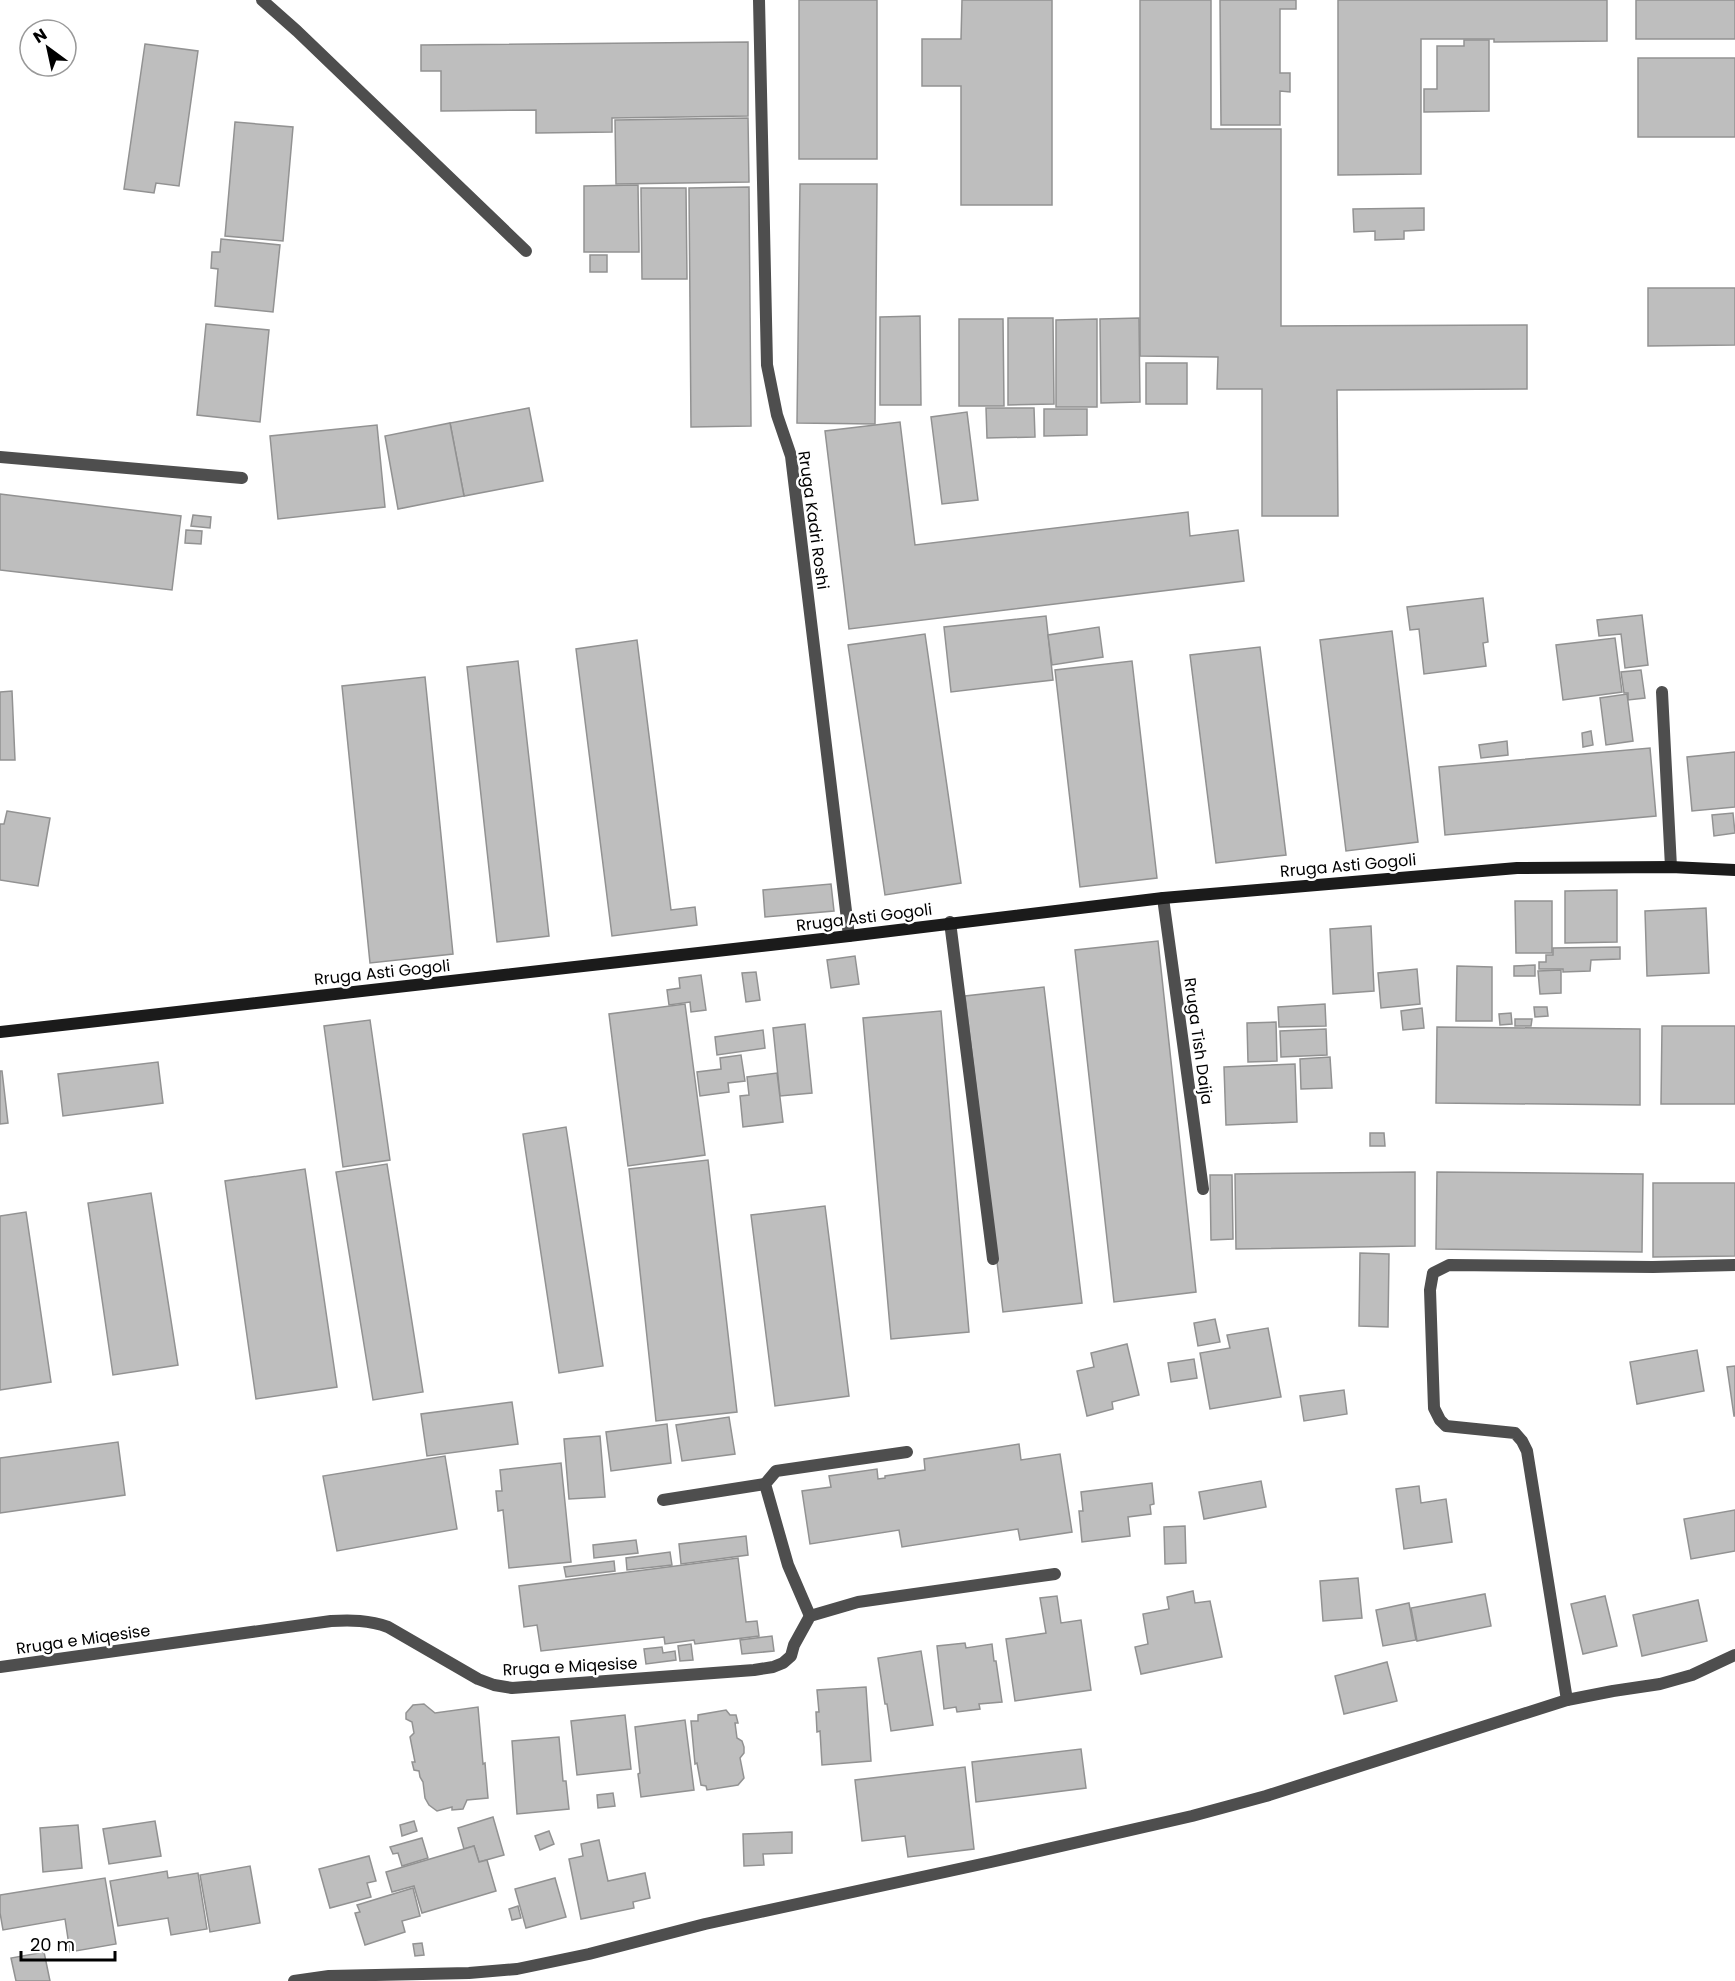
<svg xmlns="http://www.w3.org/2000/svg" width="1735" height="1981" font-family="Poppins,sans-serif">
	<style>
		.building { fill: #bebebe; stroke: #929292; stroke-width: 1.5 }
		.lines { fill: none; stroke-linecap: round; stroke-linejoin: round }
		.lane { stroke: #4e4e4e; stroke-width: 12 }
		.street { stroke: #4e4e4e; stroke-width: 12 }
		.secondary { stroke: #1b1b1b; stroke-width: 12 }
		.labels { text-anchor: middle; stroke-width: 5; stroke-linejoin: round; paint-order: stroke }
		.street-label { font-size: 16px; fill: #000; stroke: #fff }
	</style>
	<rect width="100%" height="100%" fill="#fff"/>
	<g class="building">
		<rect x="799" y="0" width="78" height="159"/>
		<path d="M962,0H1052V205H961V86H922V39H961Z"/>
		<path d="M1140,0H1211V129H1281V326L1527,325V389L1337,390L1338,516H1262V389H1217L1218,357L1140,356Z"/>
		<path d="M1220,0H1296V9H1280V73H1290V92L1280,91V125H1221Z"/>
		<path d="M1338,0H1607V41L1494,42V39H1421V174L1338,175Z"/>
		<rect x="1636" y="0" width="99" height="39"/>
		<path d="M1464,40H1489V111L1424,112V89H1437V46H1464Z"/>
		<path d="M748,42V116L612,118V132L536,133V110L441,111V71H421V45Z"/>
		<path d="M145,44L198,51L179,186L156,183L154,193L124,189Z"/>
		<rect x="1638" y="58" width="97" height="79"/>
		<path d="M748,118L749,182L616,184L615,120Z"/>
		<path d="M235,122L293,127L283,241L225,236Z"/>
		<path d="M800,184H877L875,424L797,423Z"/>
		<path d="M638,185L639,252H584V186Z"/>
		<path d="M749,187L751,426L691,427L689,188Z"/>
		<path d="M641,188H686L687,279H642Z"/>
		<path d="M1424,208V230L1404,231V239L1375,240V231L1354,232L1353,209Z"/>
		<path d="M221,239L280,245L273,312L215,306L218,269L211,268L212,252H220Z"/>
		<rect x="590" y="255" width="17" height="17"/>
		<path d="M1648,288H1735V345L1648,346Z"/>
		<path d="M920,316L921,405H880V317Z"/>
		<path d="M1008,318H1053L1054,404L1008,405Z"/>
		<path d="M1139,318L1140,402L1101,403L1100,319Z"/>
		<path d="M959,319H1003L1004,406H959Z"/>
		<path d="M1097,319V407H1056V320Z"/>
		<path d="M206,324L269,330L260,422L197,415Z"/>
		<rect x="1146" y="363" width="41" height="41"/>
		<path d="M529,408L543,481L464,496L450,423Z"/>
		<path d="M986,408H1034L1035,437L987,438Z"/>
		<path d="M1044,409H1087V435L1044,436Z"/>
		<path d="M967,412L978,500L942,504L931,417Z"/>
		<path d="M900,422L915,545L1188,512L1190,536L1238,530L1244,581L849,629L825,431Z"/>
		<path d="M450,423L464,496L398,509L385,436Z"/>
		<path d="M377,425L385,507L278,519L270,436Z"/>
		<path d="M0,494L181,516L172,590L0,570Z"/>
		<path d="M193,515L211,517L210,528L191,526Z"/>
		<path d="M186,530L202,531L201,544L185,543Z"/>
		<path d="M1483,598L1488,642L1483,643L1486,666L1424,674L1419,629L1410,630L1407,607Z"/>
		<path d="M1642,615L1648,665L1625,668L1621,634L1599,636L1597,620Z"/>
		<path d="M1046,616L1053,680L951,692L944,627Z"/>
		<path d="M1099,627L1103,657L1052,665L1048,635Z"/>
		<path d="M1392,631L1418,842L1346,851L1320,640Z"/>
		<path d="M925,634L961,883L885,895L848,645Z"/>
		<path d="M1615,638L1622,692L1563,700L1556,645Z"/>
		<path d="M637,640L671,910L695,907L697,925L612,936L576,649Z"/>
		<path d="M1260,647L1286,855L1216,863L1190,655Z"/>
		<path d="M518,661L549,936L497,942L467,667Z"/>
		<path d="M1132,661L1157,878L1080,887L1055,670Z"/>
		<path d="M1641,670L1645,698L1628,700V693H1624L1621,672Z"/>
		<path d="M425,677L453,954L370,963L342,686Z"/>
		<path d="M12,691L15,760H0V692Z"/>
		<path d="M1627,694L1633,741L1606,745L1600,698Z"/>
		<path d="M1591,731L1593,745L1583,747L1582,733Z"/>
		<path d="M1507,741L1508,755L1481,758L1479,745Z"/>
		<path d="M1650,748L1656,816L1445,835L1439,767Z"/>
		<path d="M1735,752V807L1692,811L1687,757Z"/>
		<path d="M7,811L50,818L38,886L0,880V824H4Z"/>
		<path d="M1733,813L1735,833L1714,836L1712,815Z"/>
		<path d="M831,884L834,911L765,917L763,890Z"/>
		<path d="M1617,890V942L1565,943V891Z"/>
		<path d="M1515,901H1552V953H1516Z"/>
		<path d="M1706,908L1709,973L1647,976L1645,911Z"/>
		<path d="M1371,926L1374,991L1333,994L1330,929Z"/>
		<path d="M1158,941L1196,1292L1114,1302L1075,950Z"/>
		<path d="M1620,947V959L1591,960L1590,971L1563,972V969H1539V962H1546V955H1553V948Z"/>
		<path d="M855,956L859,984L831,988L827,960Z"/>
		<path d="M1535,965V976H1514V966Z"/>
		<path d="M1457,966L1492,967V1021H1456Z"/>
		<path d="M1417,969L1420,1004L1381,1008L1378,973Z"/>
		<path d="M1561,970V993L1540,994L1538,971Z"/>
		<path d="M756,972L760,1000L746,1002L742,973Z"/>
		<path d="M701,975L706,1010L691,1012L690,1002L669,1005L667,990L680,988L679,978Z"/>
		<path d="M1044,987L1082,1303L1003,1312L965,996Z"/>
		<path d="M685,1004L705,1155L628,1166L609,1014Z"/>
		<path d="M1325,1004L1326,1026L1279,1027L1278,1007Z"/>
		<path d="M1534,1007H1547L1548,1016L1535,1017Z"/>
		<path d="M1422,1008L1424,1028L1403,1030L1401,1011Z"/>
		<path d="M941,1011L969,1332L891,1339L863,1018Z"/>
		<path d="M1511,1013L1512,1024L1500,1025L1499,1014Z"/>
		<path d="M1515,1019H1532L1531,1026H1515Z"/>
		<path d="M370,1020L390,1160L343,1167L324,1026Z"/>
		<path d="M1276,1022L1277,1061L1248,1062L1247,1023Z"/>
		<path d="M805,1024L812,1093L780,1096L773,1028Z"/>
		<path d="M1662,1026H1735V1104H1661Z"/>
		<path d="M1437,1027L1640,1029V1105L1436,1103Z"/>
		<path d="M1326,1029L1327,1055L1281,1057L1280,1031Z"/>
		<path d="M763,1030L765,1048L717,1055L715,1037Z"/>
		<path d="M741,1055L745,1081L728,1083L729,1092L700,1096L697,1072L721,1069L720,1058Z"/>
		<path d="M1330,1057L1332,1088L1301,1089L1300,1059Z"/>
		<path d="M158,1062L163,1103L63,1116L58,1074Z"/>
		<path d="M1295,1064L1297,1122L1226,1125L1224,1067Z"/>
		<path d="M0,1071H2L8,1123L0,1124Z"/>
		<path d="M777,1073L783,1122L743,1127L740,1096L749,1095L747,1077Z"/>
		<path d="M566,1127L603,1366L559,1373L523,1134Z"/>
		<path d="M1370,1133H1384L1385,1146H1370Z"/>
		<path d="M708,1160L737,1412L656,1421L629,1169Z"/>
		<path d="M387,1164L423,1392L373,1400L336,1172Z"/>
		<path d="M305,1169L337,1387L256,1399L225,1181Z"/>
		<path d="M1415,1172V1246L1236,1249L1235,1174Z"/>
		<path d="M1437,1172L1643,1174L1642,1252L1436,1249Z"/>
		<path d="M1210,1175H1232L1233,1239L1211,1240Z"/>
		<path d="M1653,1183H1735V1256L1653,1257Z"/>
		<path d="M151,1193L178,1365L113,1375L88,1203Z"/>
		<path d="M825,1206L849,1396L775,1406L751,1215Z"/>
		<path d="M26,1212L51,1382L0,1390V1216Z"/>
		<path d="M1360,1253L1389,1254L1388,1327L1359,1326Z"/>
		<path d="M1215,1319L1220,1342L1198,1346L1194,1323Z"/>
		<path d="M1268,1328L1281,1397L1210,1409L1200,1353L1230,1348L1227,1335Z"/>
		<path d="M1127,1344L1139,1395L1112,1402L1113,1409L1087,1416L1077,1371L1094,1367L1091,1353Z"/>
		<path d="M1697,1350L1704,1391L1637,1404L1630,1362Z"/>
		<path d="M1194,1359L1197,1378L1171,1382L1168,1363Z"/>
		<path d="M1735,1366V1416H1734L1727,1367Z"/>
		<path d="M1344,1390L1347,1414L1304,1421L1300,1396Z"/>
		<path d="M512,1402L518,1444L427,1456L421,1414Z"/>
		<path d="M729,1417L735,1454L682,1461L676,1425Z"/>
		<path d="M667,1424L671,1463L611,1471L606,1432Z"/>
		<path d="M600,1436L605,1497L569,1499L564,1439Z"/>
		<path d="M118,1442L125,1495L0,1513V1458Z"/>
		<path d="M1019,1444L1021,1460L1060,1454L1072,1532L1020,1540L1018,1529L902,1547L899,1530L810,1544L802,1491L831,1487L829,1476L877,1469L878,1479L885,1478V1476L925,1470L924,1459Z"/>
		<path d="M445,1456L457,1529L337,1551L323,1476Z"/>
		<path d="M561,1463L571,1562L509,1568L503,1510L498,1511L496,1491H502L500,1470Z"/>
		<path d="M1261,1481L1266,1507L1204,1519L1199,1492Z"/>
		<path d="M1152,1483L1154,1504L1150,1505L1151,1514L1128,1517L1130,1536L1082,1542L1079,1511H1083L1081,1492Z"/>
		<path d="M1419,1486L1421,1503L1446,1499L1452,1542L1404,1549L1396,1489Z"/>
		<path d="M1735,1510V1551L1691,1559L1684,1519Z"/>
		<path d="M1185,1526L1186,1563L1165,1564L1164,1527Z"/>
		<path d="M746,1536L748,1555L681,1564L679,1544Z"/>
		<path d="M636,1540L638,1553L594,1558L593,1545Z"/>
		<path d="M670,1552L672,1565L627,1570L626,1558Z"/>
		<path d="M738,1558L746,1622L757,1621L759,1636L695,1644L694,1640L665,1644L664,1637L541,1651L537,1625L524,1627L519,1586Z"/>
		<path d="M614,1561L615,1571L566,1577L564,1567Z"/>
		<path d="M1358,1578L1362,1618L1323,1621L1320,1581Z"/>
		<path d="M1193,1591L1195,1603L1210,1601L1222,1657L1141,1674L1135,1647L1148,1644L1143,1614L1169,1609L1167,1597Z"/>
		<path d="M1485,1594L1491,1626L1417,1641L1411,1608Z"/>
		<path d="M1057,1596L1061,1623L1081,1620L1091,1690L1015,1701L1006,1639L1046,1633L1040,1598Z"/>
		<path d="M1605,1596L1617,1646L1583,1654L1571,1604Z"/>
		<path d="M1698,1600L1707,1641L1642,1656L1633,1615Z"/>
		<path d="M1409,1603L1416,1640L1383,1646L1376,1610Z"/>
		<path d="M772,1636L774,1651L742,1654L740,1640Z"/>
		<path d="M965,1643L966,1648L992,1644L994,1661H996L1002,1702L979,1704L980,1709L957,1712L956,1707L944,1709L937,1646Z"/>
		<path d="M691,1644L693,1660L680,1661L678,1646Z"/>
		<path d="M662,1647L663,1653L675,1651L676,1660L646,1664L644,1649Z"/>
		<path d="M921,1651L933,1725L891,1731L887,1704H885L878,1658Z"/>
		<path d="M1387,1662L1397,1701L1344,1714L1335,1676Z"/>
		<path d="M866,1687L871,1761L822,1765L820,1731L817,1732L816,1712H819L817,1690Z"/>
		<path d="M424,1704L435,1713L478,1707L483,1764L485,1763L488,1798L467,1800L463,1809L452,1810V1807L437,1811L429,1805L425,1798L423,1782L420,1777L419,1771L414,1770L412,1762H415L410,1737L414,1733L412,1722L406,1719V1713L413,1705Z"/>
		<path d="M726,1710L730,1715H736L738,1723H735L737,1738L742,1741L744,1747V1753L740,1758L744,1778L738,1785L707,1790L706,1786L701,1785L697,1763L695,1764L691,1721H698V1715Z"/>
		<path d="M625,1715L631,1769L577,1775L571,1721Z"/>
		<path d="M685,1720L694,1790L641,1797L638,1774L640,1773L635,1727Z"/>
		<path d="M559,1737L563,1781H566L569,1809L517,1814L512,1741Z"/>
		<path d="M1081,1749L1086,1788L976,1802L972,1762Z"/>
		<path d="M965,1767L974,1849L908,1857L905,1836L862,1841L855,1780Z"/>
		<path d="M613,1793L615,1806L598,1808L597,1795Z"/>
		<path d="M493,1817L504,1855L479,1862L474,1846L464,1849L458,1828Z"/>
		<path d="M155,1821L161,1856L109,1864L103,1829Z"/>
		<path d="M414,1821L417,1831L402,1836L400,1825Z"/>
		<path d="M78,1825L82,1868L43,1872L40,1828Z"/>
		<path d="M549,1831L554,1844L540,1850L535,1836Z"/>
		<path d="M792,1832V1853L763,1854L764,1865L744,1866L743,1834Z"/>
		<path d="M422,1838L428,1858L402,1866L398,1853L393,1854L390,1847Z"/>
		<path d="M599,1840L608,1881L645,1873L650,1898L633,1902L634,1908L581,1919L569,1859L583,1856L581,1844Z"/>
		<path d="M474,1846L479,1862L487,1860L496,1891L422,1913L414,1886L392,1892L386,1872Z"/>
		<path d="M369,1856L376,1881L367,1883L371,1897L330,1908L319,1869Z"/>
		<path d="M250,1866L260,1923L210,1932L200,1875Z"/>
		<path d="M167,1871L168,1878L198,1873L207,1929L171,1935L168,1918L118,1926L110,1881Z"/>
		<path d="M105,1878L116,1944L70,1952L65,1919L3,1930L0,1913V1895Z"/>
		<path d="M555,1878L566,1917L526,1928L515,1889Z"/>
		<path d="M413,1888L420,1916L402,1921L405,1932L365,1945L355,1913L360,1912L357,1905Z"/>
		<path d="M518,1906L521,1918L512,1920L509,1909Z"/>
		<path d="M422,1943L424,1955L415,1956L413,1944Z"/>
		<path d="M44,1952L50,1981H16L11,1958Z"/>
	</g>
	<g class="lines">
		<g class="lane">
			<path d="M262,0L297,31L526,251"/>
			<path d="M663,1500L765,1484"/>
			<path d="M810,1616L788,1565L765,1484L776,1471L907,1452"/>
		</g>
		<g class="street">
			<path d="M759,0L767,365L777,415L791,456L849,936"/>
			<path d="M0,457L242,478"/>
			<path d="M1662,692L1671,867"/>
			<path d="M1163,898L1203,1189"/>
			<path d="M950,922L993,1259"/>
			<path d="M0,1667L331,1621C351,1620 369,1620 388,1627L478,1679L494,1685L512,1688L754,1670L773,1667L783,1663L791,1656L794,1645L810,1616L858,1602L1055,1574"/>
			<path d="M1567,1700L1527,1451L1522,1441L1515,1433L1446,1426L1440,1420L1434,1408L1430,1290L1433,1273L1449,1265L1653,1267L1735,1265"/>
			<path d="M294,1981L329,1976L469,1973L517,1969L589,1954L705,1924L991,1862L1192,1816L1266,1796L1567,1700L1613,1691L1660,1684L1692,1675L1735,1655"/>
		</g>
		<path class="secondary" d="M0,1032L849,936L1163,898L1517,868L1671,867L1735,870"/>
	</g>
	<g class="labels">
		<g class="street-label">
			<text transform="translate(814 520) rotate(82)" y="6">Rruga Kadri Roshi</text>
			<text transform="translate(1348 865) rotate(-5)" y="6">Rruga Asti Gogoli</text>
			<text transform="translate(864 917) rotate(-7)" y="6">Rruga Asti Gogoli</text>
			<text transform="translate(382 972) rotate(-6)" y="6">Rruga Asti Gogoli</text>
			<text transform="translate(1199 1041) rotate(82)" y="6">Rruga Tish Daija</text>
			<text transform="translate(83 1639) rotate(-8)" y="6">Rruga e Miqesise</text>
			<text transform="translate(570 1666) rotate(-3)" y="6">Rruga e Miqesise</text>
		</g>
	</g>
	<g transform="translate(48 48) rotate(327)"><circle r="28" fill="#ffffff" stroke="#999999" stroke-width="1.5"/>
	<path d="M0-4.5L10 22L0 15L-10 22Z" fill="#000000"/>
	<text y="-9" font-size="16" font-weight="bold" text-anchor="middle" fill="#000000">N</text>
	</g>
	<path d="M21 1951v9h94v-9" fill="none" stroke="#000000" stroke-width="3"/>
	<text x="30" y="1951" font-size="18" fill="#000000" stroke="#ffffff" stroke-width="4.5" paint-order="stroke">20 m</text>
</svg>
